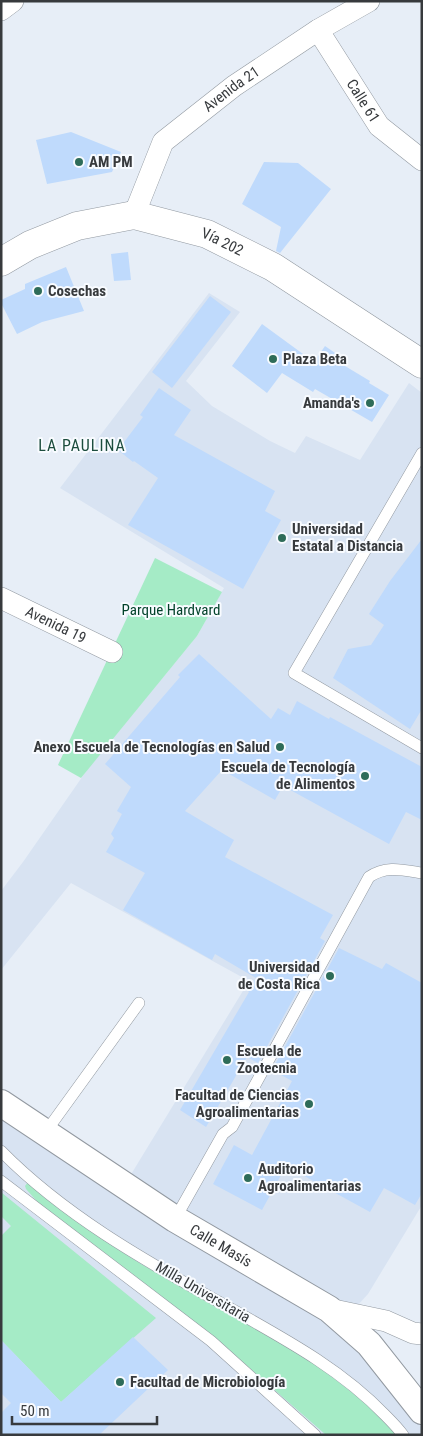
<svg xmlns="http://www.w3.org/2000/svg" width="423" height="1436" font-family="'Roboto Condensed',sans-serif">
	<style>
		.built { fill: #d8e3f2 }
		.green { fill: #a5ebc6 }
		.building { fill: #bfdafc }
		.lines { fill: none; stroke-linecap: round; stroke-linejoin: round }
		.service-casing { stroke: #9299a1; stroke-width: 12 }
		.minor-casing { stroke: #9299a1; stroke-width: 22 }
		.tertiary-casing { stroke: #9299a1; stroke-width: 28 }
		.secondary-casing { stroke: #9299a1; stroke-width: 29 }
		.service { stroke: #fff; stroke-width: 11 }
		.minor { stroke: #fff; stroke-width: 21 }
		.tertiary { stroke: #fff; stroke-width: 26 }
		.secondary { stroke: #fff; stroke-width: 28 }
		.poi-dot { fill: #2e6c59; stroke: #f8fbff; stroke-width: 2 }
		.labels { text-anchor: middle; stroke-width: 4; stroke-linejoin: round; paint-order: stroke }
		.street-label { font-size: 15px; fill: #373a3d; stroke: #f8fbff }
		.poi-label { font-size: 15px; font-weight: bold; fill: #373a3d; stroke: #f8fbff; text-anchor: start }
		.park-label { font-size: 15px; fill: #03432b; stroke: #f8fbff }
		.neighbourhood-label { font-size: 16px; letter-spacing: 1px; fill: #1c4d3e; stroke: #f8fbff }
	</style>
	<rect width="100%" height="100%" fill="#e7eef7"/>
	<g class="built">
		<path d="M209,293L240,312L186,381L212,406L270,441L295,453L306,436L360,460L409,383L422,393V1205L368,1294L356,1307L340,1304L177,1207L130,1176L249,981L71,883L1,970V891L23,862L87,770L197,636L224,588L60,488Z"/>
		<path d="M1,1117L323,1317L362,1353L422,1428V1435H1Z"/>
	</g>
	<g class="green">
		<path d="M155,558L222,592L197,636L81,778L58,765Z"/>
		<path d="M28,1182L53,1204L96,1235L141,1264L309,1359L358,1397L390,1426L396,1435H326L214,1337L41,1206L26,1189L25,1186Z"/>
		<path d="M2,1193L156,1318L61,1402L1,1340V1236L11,1226L1,1216Z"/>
	</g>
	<g class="building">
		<path d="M71,132L121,152L112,172L47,184L36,140Z"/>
		<path d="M264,162L298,163L331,189L280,253L276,251L281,227L242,204Z"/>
		<path d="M128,252L131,280L114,281L111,254Z"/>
		<path d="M66,267L84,311L42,322L17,334L1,303V300L25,289V284Z"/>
		<path d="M210,296L231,312L172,388L152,372Z"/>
		<path d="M262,324L314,362L325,346L338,355L335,360L370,381L369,383L389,395L372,422L315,389L313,392L282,373L267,393L232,366Z"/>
		<path d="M159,388L191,410L174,435L275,491L265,511L281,520L243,589L128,525L158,478L134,461L133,462L118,450L143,417L140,415Z"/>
		<path d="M422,539V709L410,729L333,678L348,649L371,645L384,625L369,614L390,581Z"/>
		<path d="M199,654L271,719L278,708L290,715L297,701L329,719L330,717L422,767V820L406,812L389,844L283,786L275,800L222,770L185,811L234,840L225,857L333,915L320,938L325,941L258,1063L247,1057L206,1127L180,1110L249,992L248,991L256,978L215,954L212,960L123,910L145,873L106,852L114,838L111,834L122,814L117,811L131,787L105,764L180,677L178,675Z"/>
		<path d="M339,948L382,969L386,963L422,983V1193L415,1205L384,1188L370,1212L286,1166L262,1210L213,1184L234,1145L252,1155L292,1081L272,1070Z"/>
		<path d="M133,1337L168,1370L99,1435H1V1413L11,1403L1,1393V1340L61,1402Z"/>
	</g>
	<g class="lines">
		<defs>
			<g id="service">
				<path d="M422,453L294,673L422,748"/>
				<path d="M45,1133L139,1003"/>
				<path d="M1,1151C63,1214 142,1259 219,1302C277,1335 338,1366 385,1415C391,1421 398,1428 403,1435"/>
				<path d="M1,1181L211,1341L315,1435"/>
				<path d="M175,1219L223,1134L232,1127L369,877C386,865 403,870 422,873"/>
			</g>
			<g id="minor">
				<path d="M1,10L13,1"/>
				<path id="s1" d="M318,30L379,126L422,160"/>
				<path id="s2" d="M134,215L163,142L234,86L318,30L369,1"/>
				<path id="s3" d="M1,598L112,652"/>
				<path d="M329,1309L386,1321L413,1333L422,1334"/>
			</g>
			<g id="tertiary">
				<path id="s4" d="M1,1103L175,1219L329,1309L369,1344L422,1411"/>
			</g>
			<g id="secondary">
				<path id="s5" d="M1,262L30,245L77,226L134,215L207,234L273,267L422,364"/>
			</g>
		</defs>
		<use href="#service" class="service-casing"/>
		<use href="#minor" class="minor-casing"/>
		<use href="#tertiary" class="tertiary-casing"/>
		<use href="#secondary" class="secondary-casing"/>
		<use href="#service" class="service"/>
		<use href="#minor" class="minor"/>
		<use href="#tertiary" class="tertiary"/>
		<use href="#secondary" class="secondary"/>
	</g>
	<g class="poi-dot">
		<circle cx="79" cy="162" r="5"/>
		<circle cx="38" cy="291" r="5"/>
		<circle cx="273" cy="359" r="5"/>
		<circle cx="370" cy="403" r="5"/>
		<circle cx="282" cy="538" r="5"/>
		<circle cx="280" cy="747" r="5"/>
		<circle cx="365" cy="776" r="5"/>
		<circle cx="330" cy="976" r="5"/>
		<circle cx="227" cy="1060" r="5"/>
		<circle cx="309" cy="1104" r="5"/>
		<circle cx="248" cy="1178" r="5"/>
		<circle cx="120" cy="1382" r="5"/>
	</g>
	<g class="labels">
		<g class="street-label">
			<text dy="5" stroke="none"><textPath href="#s2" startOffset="165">Avenida 21</textPath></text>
			<text dy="5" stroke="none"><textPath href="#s1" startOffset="84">Calle 61</textPath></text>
			<text dy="5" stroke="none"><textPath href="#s5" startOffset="235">Vía 202</textPath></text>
			<text dy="5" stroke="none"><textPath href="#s3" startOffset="61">Avenida 19</textPath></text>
			<text dy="5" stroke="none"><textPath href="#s4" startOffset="262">Calle Masís</textPath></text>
			<text transform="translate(203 1292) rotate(30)" y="5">Milla Universitaria</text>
		</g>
		<g class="poi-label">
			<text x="89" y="167">AM PM</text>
			<text x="48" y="296">Cosechas</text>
			<text x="283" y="364">Plaza Beta</text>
			<text x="360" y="408" text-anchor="end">Amanda's</text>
			<text x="292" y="534">Universidad<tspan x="292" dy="17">Estatal a Distancia</tspan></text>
			<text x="270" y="752" text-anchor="end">Anexo Escuela de Tecnologías en Salud</text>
			<text x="355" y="772" text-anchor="end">Escuela de Tecnología<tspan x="355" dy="17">de Alimentos</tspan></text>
			<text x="320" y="972" text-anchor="end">Universidad<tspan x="320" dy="17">de Costa Rica</tspan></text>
			<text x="237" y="1056">Escuela de<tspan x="237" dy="17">Zootecnia</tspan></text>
			<text x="299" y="1100" text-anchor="end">Facultad de Ciencias<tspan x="299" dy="17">Agroalimentarias</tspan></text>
			<text x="258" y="1174">Auditorio<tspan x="258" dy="17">Agroalimentarias</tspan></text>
			<text x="130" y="1387">Facultad de Microbiología</text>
		</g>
		<g class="park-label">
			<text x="171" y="615">Parque Hardvard</text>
		</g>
		<g class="neighbourhood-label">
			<text x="82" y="451">LA PAULINA</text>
		</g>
	</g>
	<rect width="423" height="1436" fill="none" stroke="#373a3d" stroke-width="5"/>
	<path d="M12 1416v8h145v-8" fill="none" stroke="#373a3d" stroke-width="2.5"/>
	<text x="20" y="1416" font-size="15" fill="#373a3d" stroke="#f8fbff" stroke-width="4" paint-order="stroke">50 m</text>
</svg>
